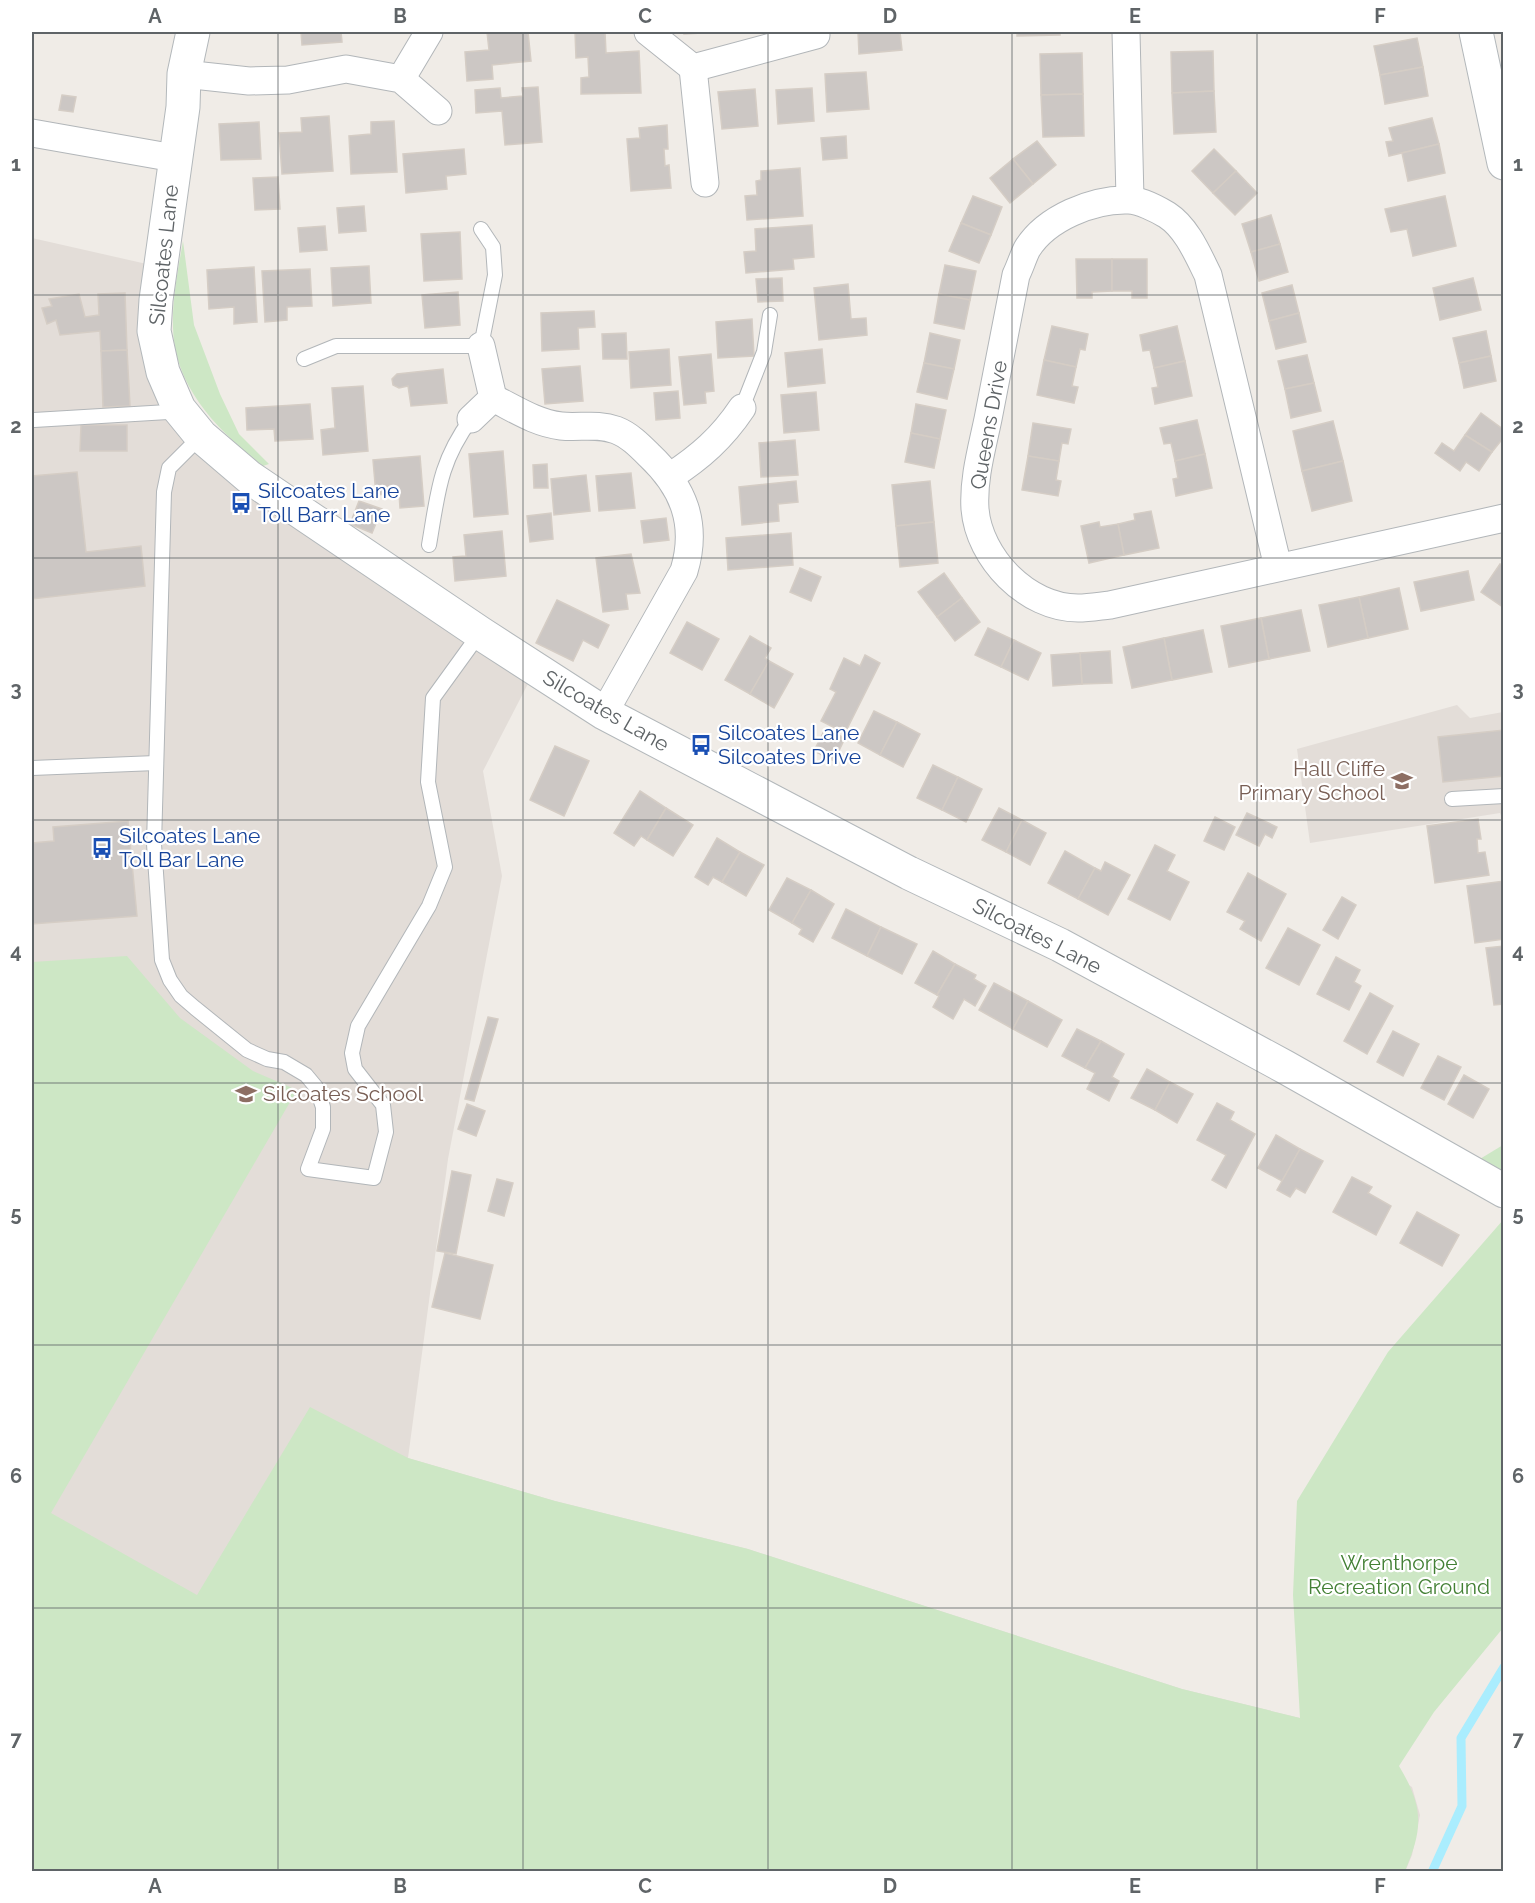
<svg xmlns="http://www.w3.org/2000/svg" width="1535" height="1903" font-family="Raleway,sans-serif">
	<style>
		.education { fill: #e3ddd8 }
		.green { fill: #cde7c5 }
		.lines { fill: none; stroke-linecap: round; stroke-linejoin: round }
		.stream { stroke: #aaedfe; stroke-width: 9 }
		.building { fill: #ccc7c4; stroke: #d5cdc5; stroke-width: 1.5 }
		.lane-casing { stroke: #b2b6b9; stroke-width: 16 }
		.street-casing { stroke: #b2b6b9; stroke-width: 29 }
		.secondary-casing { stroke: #b3b8bb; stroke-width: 35 }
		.lane { stroke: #fff; stroke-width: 14 }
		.street { stroke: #fff; stroke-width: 27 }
		.secondary { stroke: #fff; stroke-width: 33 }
		.grid { fill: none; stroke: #5f6467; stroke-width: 1.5; stroke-opacity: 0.55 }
		.labels { text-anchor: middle; stroke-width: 4.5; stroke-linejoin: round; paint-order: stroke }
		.street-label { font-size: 21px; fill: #5f6467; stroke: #fff }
		.transit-label { font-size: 21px; fill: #164399; stroke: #fff; text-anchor: start }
		.education-label { font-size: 21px; fill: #785e54; stroke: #fff; text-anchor: end }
		.park-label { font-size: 21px; fill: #438035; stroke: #fff }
		.neatline { fill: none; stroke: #5f6467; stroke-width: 2 }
		.grid-label { font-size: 20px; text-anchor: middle; font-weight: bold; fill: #5f6467 }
	</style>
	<rect width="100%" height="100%" fill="#f0ece7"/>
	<g class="education">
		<path d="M32,238L160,267L179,409L535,670L483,771L502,876L448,1159L408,1458L555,1501L748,1549L1182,1689L1300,1718L1412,1787L1420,1815L1412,1855L1405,1872H32Z"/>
		<path d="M1457,705L1470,718L1503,712V820L1500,813L1310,843L1297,749Z"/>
	</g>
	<g class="green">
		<path d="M183,241L194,325L220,394L239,434L269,464L263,466C219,432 174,387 173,328C172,299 178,270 183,241Z"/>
		<path d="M127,956L180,1018L253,1071L297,1090L51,1513L197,1595L310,1407L408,1458L555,1501L748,1549L1182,1689L1300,1718L1293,1595L1297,1501L1388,1352L1503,1220V1628L1434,1712L1399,1766C1423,1806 1424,1827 1405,1871H32V962Z"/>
		<path d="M1503,1145V1191L1465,1168Z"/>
	</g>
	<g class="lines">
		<path class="stream" d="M1432,1872L1462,1806L1461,1738L1504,1667"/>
	</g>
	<g class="building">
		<path d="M301,32H341L342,42L302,45Z"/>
		<path d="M487,32H528L531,61L492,65L493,79L467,81L465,52L489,50Z"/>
		<path d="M575,32H605L606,53L639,51L641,93L581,94V78L589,77L588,57L576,58Z"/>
		<path d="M684,32H722L684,34Z"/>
		<path d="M858,32H900L902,50L859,54Z"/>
		<path d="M1017,32H1060V35L1017,36Z"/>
		<path d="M1417,38L1423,67L1380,75L1374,46Z"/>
		<path d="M1213,51L1214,91L1172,93L1171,52Z"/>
		<path d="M1082,53L1083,94L1041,95L1040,54Z"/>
		<path d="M1423,67L1428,96L1385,104L1380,75Z"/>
		<path d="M866,72L869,109L827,112L825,74Z"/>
		<path d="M538,87L542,142L505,145L502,111L476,113L475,90L500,88L501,98L523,96L522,88Z"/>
		<path d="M812,88L814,121L778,124L776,90Z"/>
		<path d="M755,89L758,126L722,129L718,92Z"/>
		<path d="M1214,91L1216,132L1174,134L1172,93Z"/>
		<path d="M1083,94L1084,136L1043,137L1041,95Z"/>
		<path d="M62,95L76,97L73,112L59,110Z"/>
		<path d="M329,116L333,171L282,174L279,133L302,132L301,118Z"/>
		<path d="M1432,118L1439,144L1389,156L1386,142L1393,141L1389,128Z"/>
		<path d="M394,121L397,172L351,174L349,136L371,134V122Z"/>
		<path d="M259,122L261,159L221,160L219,124Z"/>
		<path d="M667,125L668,149H664L665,166L669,165L671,188L631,191L627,139L640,138L639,128Z"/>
		<path d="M846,136L847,158L823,160L821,138Z"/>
		<path d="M1037,141L1056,165L1033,184L1013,159Z"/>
		<path d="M1439,144L1445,173L1408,181L1402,153Z"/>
		<path d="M464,149L466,174L446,176L447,189L406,193L403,154Z"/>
		<path d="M1214,149L1236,171L1213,193L1192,171Z"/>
		<path d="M1013,159L1033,184L1010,203L990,178Z"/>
		<path d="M800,168L803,216L747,220L745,196L757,195L756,181L761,180V171Z"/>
		<path d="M1236,171L1257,193L1235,215L1213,193Z"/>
		<path d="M278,177L280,209L255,210L253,178Z"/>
		<path d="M973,196L1002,207L991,235L961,223Z"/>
		<path d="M1445,196L1456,246L1413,256L1407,229L1391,232L1385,209Z"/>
		<path d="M364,206L366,231L339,233L337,208Z"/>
		<path d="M1271,215L1280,244L1251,252L1242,224Z"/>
		<path d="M961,223L991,235L979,263L949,251Z"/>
		<path d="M812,225L814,257L793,259L794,269L746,273L744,252L756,251L755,229Z"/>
		<path d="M325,226L327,250L300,252L298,228Z"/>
		<path d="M460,232L462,279L424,281L421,234Z"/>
		<path d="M1280,244L1288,272L1259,281L1251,252Z"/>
		<path d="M1076,259H1112V291L1092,292V298H1077Z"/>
		<path d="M1112,259H1147V298H1132V291H1112Z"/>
		<path d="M945,265L976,271L970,300L939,294Z"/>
		<path d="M369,266L371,303L333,306L331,268Z"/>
		<path d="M254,267L257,322L234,324V307L209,309L207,270Z"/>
		<path d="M310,269L312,306L287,307V320L265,322L262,271Z"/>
		<path d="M782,278L783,301L758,302L756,279Z"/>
		<path d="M1473,278L1481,310L1440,320L1433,288Z"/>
		<path d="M848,284L851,319L866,318L867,335L819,340L814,288Z"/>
		<path d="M1292,285L1299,313L1269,321L1262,293Z"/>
		<path d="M458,292L460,325L425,328L422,295Z"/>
		<path d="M125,293L127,350L101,351L100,331L60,335L56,320L47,324L42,308L52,306L49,299L79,294L85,317L99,315L98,294Z"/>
		<path d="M939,294L970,300L964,329L934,323Z"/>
		<path d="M594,311L595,327L578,328L579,349L542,351L541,313Z"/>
		<path d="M1299,313L1306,342L1276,349L1269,321Z"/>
		<path d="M752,319L754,356L718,358L716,322Z"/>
		<path d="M1052,326L1088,334L1085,350L1080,349L1076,367L1044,360Z"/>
		<path d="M1177,326L1185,361L1154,368L1150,350L1143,351L1140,335Z"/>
		<path d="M1486,331L1491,356L1459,363L1453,338Z"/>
		<path d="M626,333L627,359H603L602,334Z"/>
		<path d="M930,333L960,340L954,369L924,363Z"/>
		<path d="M669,349L671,385L631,388L629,352Z"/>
		<path d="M822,349L825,383L788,387L785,353Z"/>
		<path d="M127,350L130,406L103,407L101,351Z"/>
		<path d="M711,354L714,391L705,392L706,403L684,405L679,357Z"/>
		<path d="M1307,355L1314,383L1285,389L1278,361Z"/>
		<path d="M1491,356L1496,381L1464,388L1459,363Z"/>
		<path d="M1044,360L1076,367L1072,386L1078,387L1074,403L1037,395Z"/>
		<path d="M1185,361L1192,396L1155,404L1152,388L1158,387L1154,368Z"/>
		<path d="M924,363L954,369L947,399L917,392Z"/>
		<path d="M580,366L583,401L545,404L542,369Z"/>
		<path d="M443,369L447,403L411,406L408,386L399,388L393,385L392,379L397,374Z"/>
		<path d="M1314,383L1321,411L1291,418L1285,389Z"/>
		<path d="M363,386L368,451L323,455L321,430L335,428L332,388Z"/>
		<path d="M678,391L680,418L656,420L654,393Z"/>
		<path d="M816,392L819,430L784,433L781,395Z"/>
		<path d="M310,404L313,439L275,441L274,429L247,430L246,408Z"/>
		<path d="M916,404L946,410L940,439L911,433Z"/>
		<path d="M1481,413L1504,430V437L1492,452L1465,435Z"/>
		<path d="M1197,420L1205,454L1175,461L1171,443L1164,444L1160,428Z"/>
		<path d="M1333,421L1343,461L1302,471L1293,431Z"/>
		<path d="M1033,423L1071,429L1068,444L1062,443L1059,461L1028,456Z"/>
		<path d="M81,425H127V451H80Z"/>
		<path d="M911,433L940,439L934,468L905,462Z"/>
		<path d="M1465,435L1492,452L1479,471L1466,462L1460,471L1435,453L1442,443L1454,451Z"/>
		<path d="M795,440L798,475L761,477L759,443Z"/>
		<path d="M503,451L508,514L474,517L469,454Z"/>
		<path d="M1205,454L1212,488L1176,496L1173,479L1178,478L1175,461Z"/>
		<path d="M420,456L424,506L400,508L399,493L376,495L373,460Z"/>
		<path d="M1028,456L1059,461L1056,480L1061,481L1058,496L1022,490Z"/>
		<path d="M1343,461L1352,501L1312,511L1302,471Z"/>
		<path d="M547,464L548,488H534L533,465Z"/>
		<path d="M77,472L86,552L141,546L145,586L32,599V476Z"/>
		<path d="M631,473L635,508L599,511L596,476Z"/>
		<path d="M586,475L590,511L554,515L551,479Z"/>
		<path d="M796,481L798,502L778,504L779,521L742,525L739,487Z"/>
		<path d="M930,481L934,522L896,526L892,485Z"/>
		<path d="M359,501L382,509L372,533L350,524Z"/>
		<path d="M1151,511L1159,548L1124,555L1118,524L1135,520L1134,514Z"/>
		<path d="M551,513L553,539L530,542L527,516Z"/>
		<path d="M666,518L669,540L644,543L641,521Z"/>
		<path d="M934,522L938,563L900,567L896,526Z"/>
		<path d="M1099,522L1100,527L1118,524L1124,555L1089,563L1081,526Z"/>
		<path d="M502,531L506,576L455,581L453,557L466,556L464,535Z"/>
		<path d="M791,533L793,565L728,570L726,538Z"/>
		<path d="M631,554L640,593L626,594L628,609L603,612L596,558Z"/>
		<path d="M1500,564L1504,566L1503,607L1481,592Z"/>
		<path d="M800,568L821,577L811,601L790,592Z"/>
		<path d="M1468,571L1474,600L1421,611L1414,582Z"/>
		<path d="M944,573L962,598L937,617L918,592Z"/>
		<path d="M1399,588L1408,629L1368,638L1359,597Z"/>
		<path d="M1359,597L1368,638L1328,647L1319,605Z"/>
		<path d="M962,598L980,622L955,641L937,617Z"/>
		<path d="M557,600L609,625L598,648L583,640L573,661L536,643Z"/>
		<path d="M1301,610L1310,651L1269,659L1261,618Z"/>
		<path d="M1261,618L1269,659L1229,667L1221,626Z"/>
		<path d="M687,622L719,639L702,670L670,653Z"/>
		<path d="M988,628L1014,640L1001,667L975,655Z"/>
		<path d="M1203,630L1212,672L1172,680L1164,638Z"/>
		<path d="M750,636L771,648L765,658L769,661L750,694L725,680Z"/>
		<path d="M1164,638L1172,680L1132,688L1123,647Z"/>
		<path d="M1014,640L1041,653L1028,680L1001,667Z"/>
		<path d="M1110,651L1112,683L1082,684L1080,653Z"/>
		<path d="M1080,653L1082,684L1053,686L1051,655Z"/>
		<path d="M865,655L880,663L845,733L821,721L836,692L830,689L844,658L860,666Z"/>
		<path d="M769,661L793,674L774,708L750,694Z"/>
		<path d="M874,711L897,722L880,755L858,743Z"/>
		<path d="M897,722L920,734L903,767L880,755Z"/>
		<path d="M825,729L845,738L834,761L814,751Z"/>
		<path d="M1504,730V776L1443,782L1438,737Z"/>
		<path d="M555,746L589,761L564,816L530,800Z"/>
		<path d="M933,765L958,777L942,810L917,798Z"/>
		<path d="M958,777L982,789L966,822L942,810Z"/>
		<path d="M640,791L666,808L647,840L641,836L634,846L614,833Z"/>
		<path d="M666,808L693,825L673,856L647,840Z"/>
		<path d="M999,808L1022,820L1006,852L982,840Z"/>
		<path d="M1247,813L1277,827L1272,838L1265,834L1259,846L1236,835Z"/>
		<path d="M1215,817L1235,827L1224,850L1204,841Z"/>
		<path d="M1478,819L1481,839H1477L1478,853L1485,852L1489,875L1435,883L1427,826Z"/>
		<path d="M1022,820L1046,833L1030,865L1006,852Z"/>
		<path d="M128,821L137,916L32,924V843L54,841L53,827Z"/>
		<path d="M717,838L740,852L722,882L713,877L708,885L695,877Z"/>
		<path d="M1155,845L1175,855L1167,871L1189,882L1170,920L1128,899Z"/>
		<path d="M1065,851L1095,868L1078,899L1048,883Z"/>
		<path d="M740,852L764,865L746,896L722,882Z"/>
		<path d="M1105,862L1130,875L1108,915L1078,899L1095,868L1101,871Z"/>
		<path d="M1248,873L1286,894L1261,941L1240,929L1245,921L1227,912Z"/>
		<path d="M787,878L811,890L792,923L769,910Z"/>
		<path d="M1504,881V939L1475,943L1467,886Z"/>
		<path d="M811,890L834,904L813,942L799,934L802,929L792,923Z"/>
		<path d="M1342,897L1356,905L1338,939L1323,930Z"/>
		<path d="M846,909L881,927L867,956L832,938Z"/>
		<path d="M881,927L917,944L902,974L867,956Z"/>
		<path d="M1288,928L1320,945L1299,985L1266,968Z"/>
		<path d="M1504,946V1004L1494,1005L1486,948Z"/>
		<path d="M933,951L955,964L937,995L915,983Z"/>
		<path d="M1336,957L1360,970L1354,982L1361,986L1349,1010L1317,994Z"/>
		<path d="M955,964L976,975L974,979L986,986L975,1006L964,999L953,1019L933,1007L939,996L937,995Z"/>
		<path d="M994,983L1028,1001L1013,1029L979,1010Z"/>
		<path d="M1370,993L1393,1006L1367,1054L1344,1041Z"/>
		<path d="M1028,1001L1062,1020L1047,1047L1013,1029Z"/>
		<path d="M488,1017L498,1019L474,1101L465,1099Z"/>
		<path d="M1077,1029L1101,1041L1085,1068L1062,1056Z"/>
		<path d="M1393,1031L1419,1044L1403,1076L1377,1062Z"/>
		<path d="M1101,1041L1124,1054L1112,1077L1119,1081L1109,1101L1087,1089L1095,1073L1085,1068Z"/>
		<path d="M1438,1056L1461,1067L1444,1100L1421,1088Z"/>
		<path d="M1147,1069L1170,1082L1155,1110L1131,1098Z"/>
		<path d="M1464,1075L1489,1089L1473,1118L1448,1104Z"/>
		<path d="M1170,1082L1193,1094L1177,1123L1155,1110Z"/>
		<path d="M1217,1103L1234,1112L1230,1120L1255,1134L1226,1188L1212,1180L1226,1155L1197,1140Z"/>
		<path d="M467,1104L485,1111L476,1136L458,1129Z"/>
		<path d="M1276,1135L1300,1149L1282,1181L1258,1168Z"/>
		<path d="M1300,1149L1323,1161L1305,1193L1296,1188L1290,1197L1277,1190Z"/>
		<path d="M452,1171L471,1175L456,1254L437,1251Z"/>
		<path d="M1352,1177L1372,1187L1368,1193L1391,1206L1376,1235L1333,1212Z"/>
		<path d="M497,1179L513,1183L504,1216L488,1211Z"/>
		<path d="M1417,1212L1459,1235L1442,1266L1400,1243Z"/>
		<path d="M445,1253L493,1265L480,1319L432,1307Z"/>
	</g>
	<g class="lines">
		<defs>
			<g id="lane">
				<path d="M304,359L336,346H481L495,275L493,247L481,229"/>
				<path d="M742,408L764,352L770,315"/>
				<path d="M34,420L168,412L179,409"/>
				<path d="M201,436L169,468L164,492L154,844L162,960L170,980L181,996L195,1008L247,1050L267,1059L284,1062L306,1075L316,1087L323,1107V1129L308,1169L374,1178L386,1132L383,1105L355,1069L352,1053L358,1026L429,906L445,867L428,782L433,698L480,633"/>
				<path d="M429,545C438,493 439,463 471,419"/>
				<path d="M32,768L156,763"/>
				<path d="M1452,799L1504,796"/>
			</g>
			<g id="street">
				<path d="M648,32L693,68L816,35"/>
				<path d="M1126,32L1130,199"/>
				<path d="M693,68L705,183"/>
				<path d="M184,74L249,81L288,80L346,69L401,79L438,111"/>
				<path d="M401,79L429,32"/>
				<path d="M32,133L174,158"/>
				<path d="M493,398C515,409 536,423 561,426C580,428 597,423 616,430C629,435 639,445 649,455C684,488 698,524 684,571L604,713"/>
				<path d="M471,419L493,398L481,346"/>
				<path d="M671,476C700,457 722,438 742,408"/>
				<path d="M1278,567L1208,275C1198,255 1187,228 1167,215C1157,209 1139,200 1128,200C1093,199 1046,218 1027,249C1023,257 1020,267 1016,275C1007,323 997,371 988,419C982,448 973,479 975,509C979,558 1027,608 1078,608C1089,608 1100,606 1110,605L1504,518"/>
			</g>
			<g id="secondary">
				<path d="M193,32L184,74L183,107L156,300L154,331L163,372L179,409L201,436L249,477L480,633L604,713L909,873L1060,945L1285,1067L1504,1191"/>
				<path d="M1476,32L1504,163"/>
			</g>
		</defs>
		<use href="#lane" class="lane-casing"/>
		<use href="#street" class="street-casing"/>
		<use href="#secondary" class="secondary-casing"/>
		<use href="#lane" class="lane"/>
		<use href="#street" class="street"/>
		<use href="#secondary" class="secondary"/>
	</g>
	<path class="grid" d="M278,32V1872M523,32V1872M768,32V1872M1012,32V1872M1257,32V1872M32,295H1504M32,558H1504M32,820H1504M32,1083H1504M32,1345H1504M32,1608H1504"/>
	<defs>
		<symbol id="bus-bare" viewBox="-9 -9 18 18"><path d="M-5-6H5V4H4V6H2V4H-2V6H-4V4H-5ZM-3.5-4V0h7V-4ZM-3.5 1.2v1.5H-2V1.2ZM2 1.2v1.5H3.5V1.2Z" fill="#1a4fb4" stroke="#fff" stroke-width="2.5" paint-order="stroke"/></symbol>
		<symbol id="school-bare" viewBox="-9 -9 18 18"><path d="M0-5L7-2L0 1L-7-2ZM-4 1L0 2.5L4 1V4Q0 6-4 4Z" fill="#8d6e63" stroke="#fff" stroke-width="2.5" paint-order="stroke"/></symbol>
	</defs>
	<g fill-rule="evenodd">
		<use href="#bus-bare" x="226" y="488" width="30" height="30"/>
		<use href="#bus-bare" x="686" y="730" width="30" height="30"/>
		<use href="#school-bare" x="1387" y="766" width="30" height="30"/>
		<use href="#bus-bare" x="87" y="833" width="30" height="30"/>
		<use href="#school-bare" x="231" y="1079" width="30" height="30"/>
	</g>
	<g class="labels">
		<g class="street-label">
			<text transform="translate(164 255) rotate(-84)" y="7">Silcoates Lane</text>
			<text transform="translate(989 425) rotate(-80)" y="7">Queens Drive</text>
			<text transform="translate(606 711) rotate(30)" y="7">Silcoates Lane</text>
			<text transform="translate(1037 936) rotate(27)" y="7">Silcoates Lane</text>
		</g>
		<g class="transit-label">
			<text x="258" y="498">Silcoates Lane<tspan x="258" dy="24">Toll Barr Lane</tspan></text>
			<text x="718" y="740">Silcoates Lane<tspan x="718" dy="24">Silcoates Drive</tspan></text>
			<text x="119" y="843">Silcoates Lane<tspan x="119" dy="24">Toll Bar Lane</tspan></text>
		</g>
		<g class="education-label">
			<text x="1385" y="776">Hall Cliffe<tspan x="1385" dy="24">Primary School</tspan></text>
			<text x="263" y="1101" text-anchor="start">Silcoates School</text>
		</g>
		<g class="park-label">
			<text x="1399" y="1570">Wrenthorpe<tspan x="1399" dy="24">Recreation Ground</tspan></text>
		</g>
	</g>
	<rect width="1535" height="1903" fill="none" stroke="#ffffff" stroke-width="66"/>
	<rect x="33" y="33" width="1469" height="1837" class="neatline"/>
	<g class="grid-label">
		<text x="155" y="23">A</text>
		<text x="400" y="23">B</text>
		<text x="645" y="23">C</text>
		<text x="890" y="23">D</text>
		<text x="1135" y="23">E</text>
		<text x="1380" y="23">F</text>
		<text x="16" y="171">1</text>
		<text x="1518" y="171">1</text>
		<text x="16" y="433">2</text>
		<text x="1518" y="433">2</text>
		<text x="16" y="696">3</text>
		<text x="1518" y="696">3</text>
		<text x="16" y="958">4</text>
		<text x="1518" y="958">4</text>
		<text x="16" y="1221">5</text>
		<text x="1518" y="1221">5</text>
		<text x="16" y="1483">6</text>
		<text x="1518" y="1483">6</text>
		<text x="16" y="1746">7</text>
		<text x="1518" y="1746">7</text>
		<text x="155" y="1893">A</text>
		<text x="400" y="1893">B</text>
		<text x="645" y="1893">C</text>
		<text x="890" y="1893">D</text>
		<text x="1135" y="1893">E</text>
		<text x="1380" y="1893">F</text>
	</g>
</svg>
